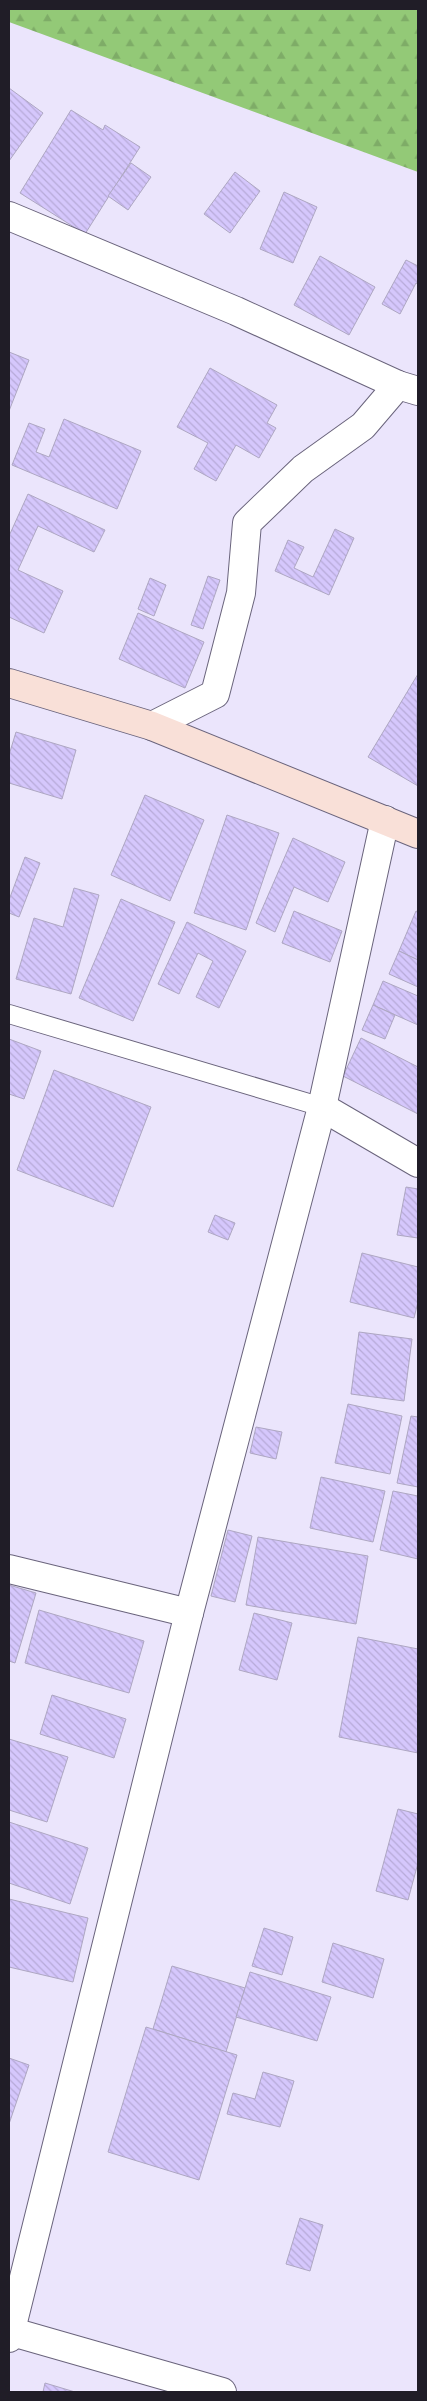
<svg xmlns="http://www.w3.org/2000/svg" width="427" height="2401" font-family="'Work Sans',sans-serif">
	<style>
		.forest { fill: url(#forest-firs) }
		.building { fill: url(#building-back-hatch); stroke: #aea7c2 }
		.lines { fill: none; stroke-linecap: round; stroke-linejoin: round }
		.lane-casing { stroke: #6a647c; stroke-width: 20 }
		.street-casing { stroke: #6a647c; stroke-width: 30 }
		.secondary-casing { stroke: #6a647c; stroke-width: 30 }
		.lane { stroke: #fff; stroke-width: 18 }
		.street { stroke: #fff; stroke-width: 28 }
		.secondary { stroke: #f9e0d8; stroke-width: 28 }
	</style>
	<defs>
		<pattern id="forest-firs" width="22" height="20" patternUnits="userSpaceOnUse" patternTransform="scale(1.25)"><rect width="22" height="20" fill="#93c977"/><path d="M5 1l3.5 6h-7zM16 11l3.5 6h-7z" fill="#7eac67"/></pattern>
		<pattern id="building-back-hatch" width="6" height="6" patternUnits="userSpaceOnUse" patternTransform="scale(1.25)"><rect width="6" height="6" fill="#d5c7fc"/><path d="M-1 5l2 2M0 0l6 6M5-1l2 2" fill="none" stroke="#b7aad8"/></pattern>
	</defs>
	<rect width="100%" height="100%" fill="#ebe5fc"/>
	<path class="forest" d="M9,9H418V172L9,22Z"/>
	<g class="building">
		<path d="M9,88L43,113L9,161Z"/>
		<path d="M71,110L103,130L105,125L140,147L85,234L20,193Z"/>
		<path d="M131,163L151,177L128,210L108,196Z"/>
		<path d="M235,172L260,191L230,233L204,214Z"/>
		<path d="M284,192L317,207L293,263L260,249Z"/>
		<path d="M320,256L375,287L349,335L294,305Z"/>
		<path d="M406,260L418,266V284L416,283L400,314L382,304Z"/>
		<path d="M9,352L29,360L9,411Z"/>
		<path d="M210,368L277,405L267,423L276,428L259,458L236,445L216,481L194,469L208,443L177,427Z"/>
		<path d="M64,419L141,451L117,509L12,465L29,423L45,429L36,452L49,457Z"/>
		<path d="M28,494L105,530L94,552L38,526L18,570L63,591L44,633L9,617V536Z"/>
		<path d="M335,529L354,538L329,595L275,571L288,540L304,547L294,568L313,577Z"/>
		<path d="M208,576L220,580L203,629L191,625Z"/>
		<path d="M150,578L166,585L154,616L138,609Z"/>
		<path d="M138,613L204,642L185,688L119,659Z"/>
		<path d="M418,674L417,720L418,786L368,757Z"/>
		<path d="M16,732L76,750L62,799L9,783V755Z"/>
		<path d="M145,795L204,820L170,901L111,875Z"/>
		<path d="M227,815L279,833L246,930L194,913Z"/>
		<path d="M293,838L345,862L328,902L294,887L275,932L256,923Z"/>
		<path d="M25,857L40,863L19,917L9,913V900Z"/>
		<path d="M74,888L99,895L71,994L16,979L34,918L63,927Z"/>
		<path d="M121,899L175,922L133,1021L79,998Z"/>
		<path d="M294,911L342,931L330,962L282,943Z"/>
		<path d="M416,911L418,912V960L399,951Z"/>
		<path d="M187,922L246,951L219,1008L196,997L213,961L198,953L179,994L158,984Z"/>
		<path d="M399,951L418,960V987L389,974Z"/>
		<path d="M383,981L418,996V1025L373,1005Z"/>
		<path d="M373,1005L395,1015L385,1039L362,1030Z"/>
		<path d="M361,1038L418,1067V1114L343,1076Z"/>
		<path d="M9,1039L41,1051L24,1099L9,1094Z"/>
		<path d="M54,1070L151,1107L113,1207L17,1170Z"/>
		<path d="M406,1187L418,1189V1238L397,1235Z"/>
		<path d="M215,1215L235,1223L228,1240L208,1232Z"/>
		<path d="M362,1253L418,1267V1302L414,1318L350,1302Z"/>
		<path d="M359,1332L412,1339L404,1401L351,1394Z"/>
		<path d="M348,1404L402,1416L390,1474L335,1463Z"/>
		<path d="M411,1416L418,1417V1487L397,1483Z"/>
		<path d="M256,1427L282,1432L276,1459L250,1453Z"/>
		<path d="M321,1477L385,1491L373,1542L310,1528Z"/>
		<path d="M393,1491L418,1496V1559L380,1550Z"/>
		<path d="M228,1530L252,1536L235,1602L211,1596Z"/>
		<path d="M258,1537L368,1556L356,1624L246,1605Z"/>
		<path d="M9,1585L36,1593L15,1663L9,1661Z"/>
		<path d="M39,1610L144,1641L129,1693L25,1663Z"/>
		<path d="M254,1613L292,1623L277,1680L239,1670Z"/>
		<path d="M358,1637L418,1649V1753L339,1737Z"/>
		<path d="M52,1695L126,1719L114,1758L40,1734Z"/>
		<path d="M9,1739L68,1757L47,1822L9,1810Z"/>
		<path d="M398,1809L418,1814V1863L408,1900L376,1891Z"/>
		<path d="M9,1822L88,1848L70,1904L9,1883Z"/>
		<path d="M9,1899L88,1918L73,1982L9,1967Z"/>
		<path d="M264,1928L293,1937L282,1975L252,1966Z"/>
		<path d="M333,1943L384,1959L373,1998L322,1982Z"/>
		<path d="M172,1966L245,1988L226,2052L153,2029Z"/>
		<path d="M250,1972L331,1997L317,2041L236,2017Z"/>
		<path d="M146,2027L237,2055L199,2180L108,2152Z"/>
		<path d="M9,2058L29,2065L9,2124Z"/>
		<path d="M263,2072L294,2081L280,2127L227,2114L233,2093L255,2099Z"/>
		<path d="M300,2218L323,2225L310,2271L286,2264Z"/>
		<path d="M45,2383L75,2392H43Z"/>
	</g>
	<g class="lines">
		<defs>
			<path id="lane" d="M9,1014L322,1107"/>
			<g id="street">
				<path d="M9,216L236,311L398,385L418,391"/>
				<path d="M152,726L215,694L241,593L247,523L303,469L363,426L398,385"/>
				<path d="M322,1107L418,1163"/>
				<path d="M9,1569L189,1613"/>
				<path d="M9,2331L222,2392"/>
				<path d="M9,2338L189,1613L322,1107L385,820"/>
			</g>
			<path id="secondary" d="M9,683L152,726L418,834"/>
		</defs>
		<use href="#lane" class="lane-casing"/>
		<use href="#street" class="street-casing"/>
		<use href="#secondary" class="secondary-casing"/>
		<use href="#lane" class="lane"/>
		<use href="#street" class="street"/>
		<use href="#secondary" class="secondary"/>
	</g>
	<rect width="427" height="2401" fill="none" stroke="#201d27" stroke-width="20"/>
</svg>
